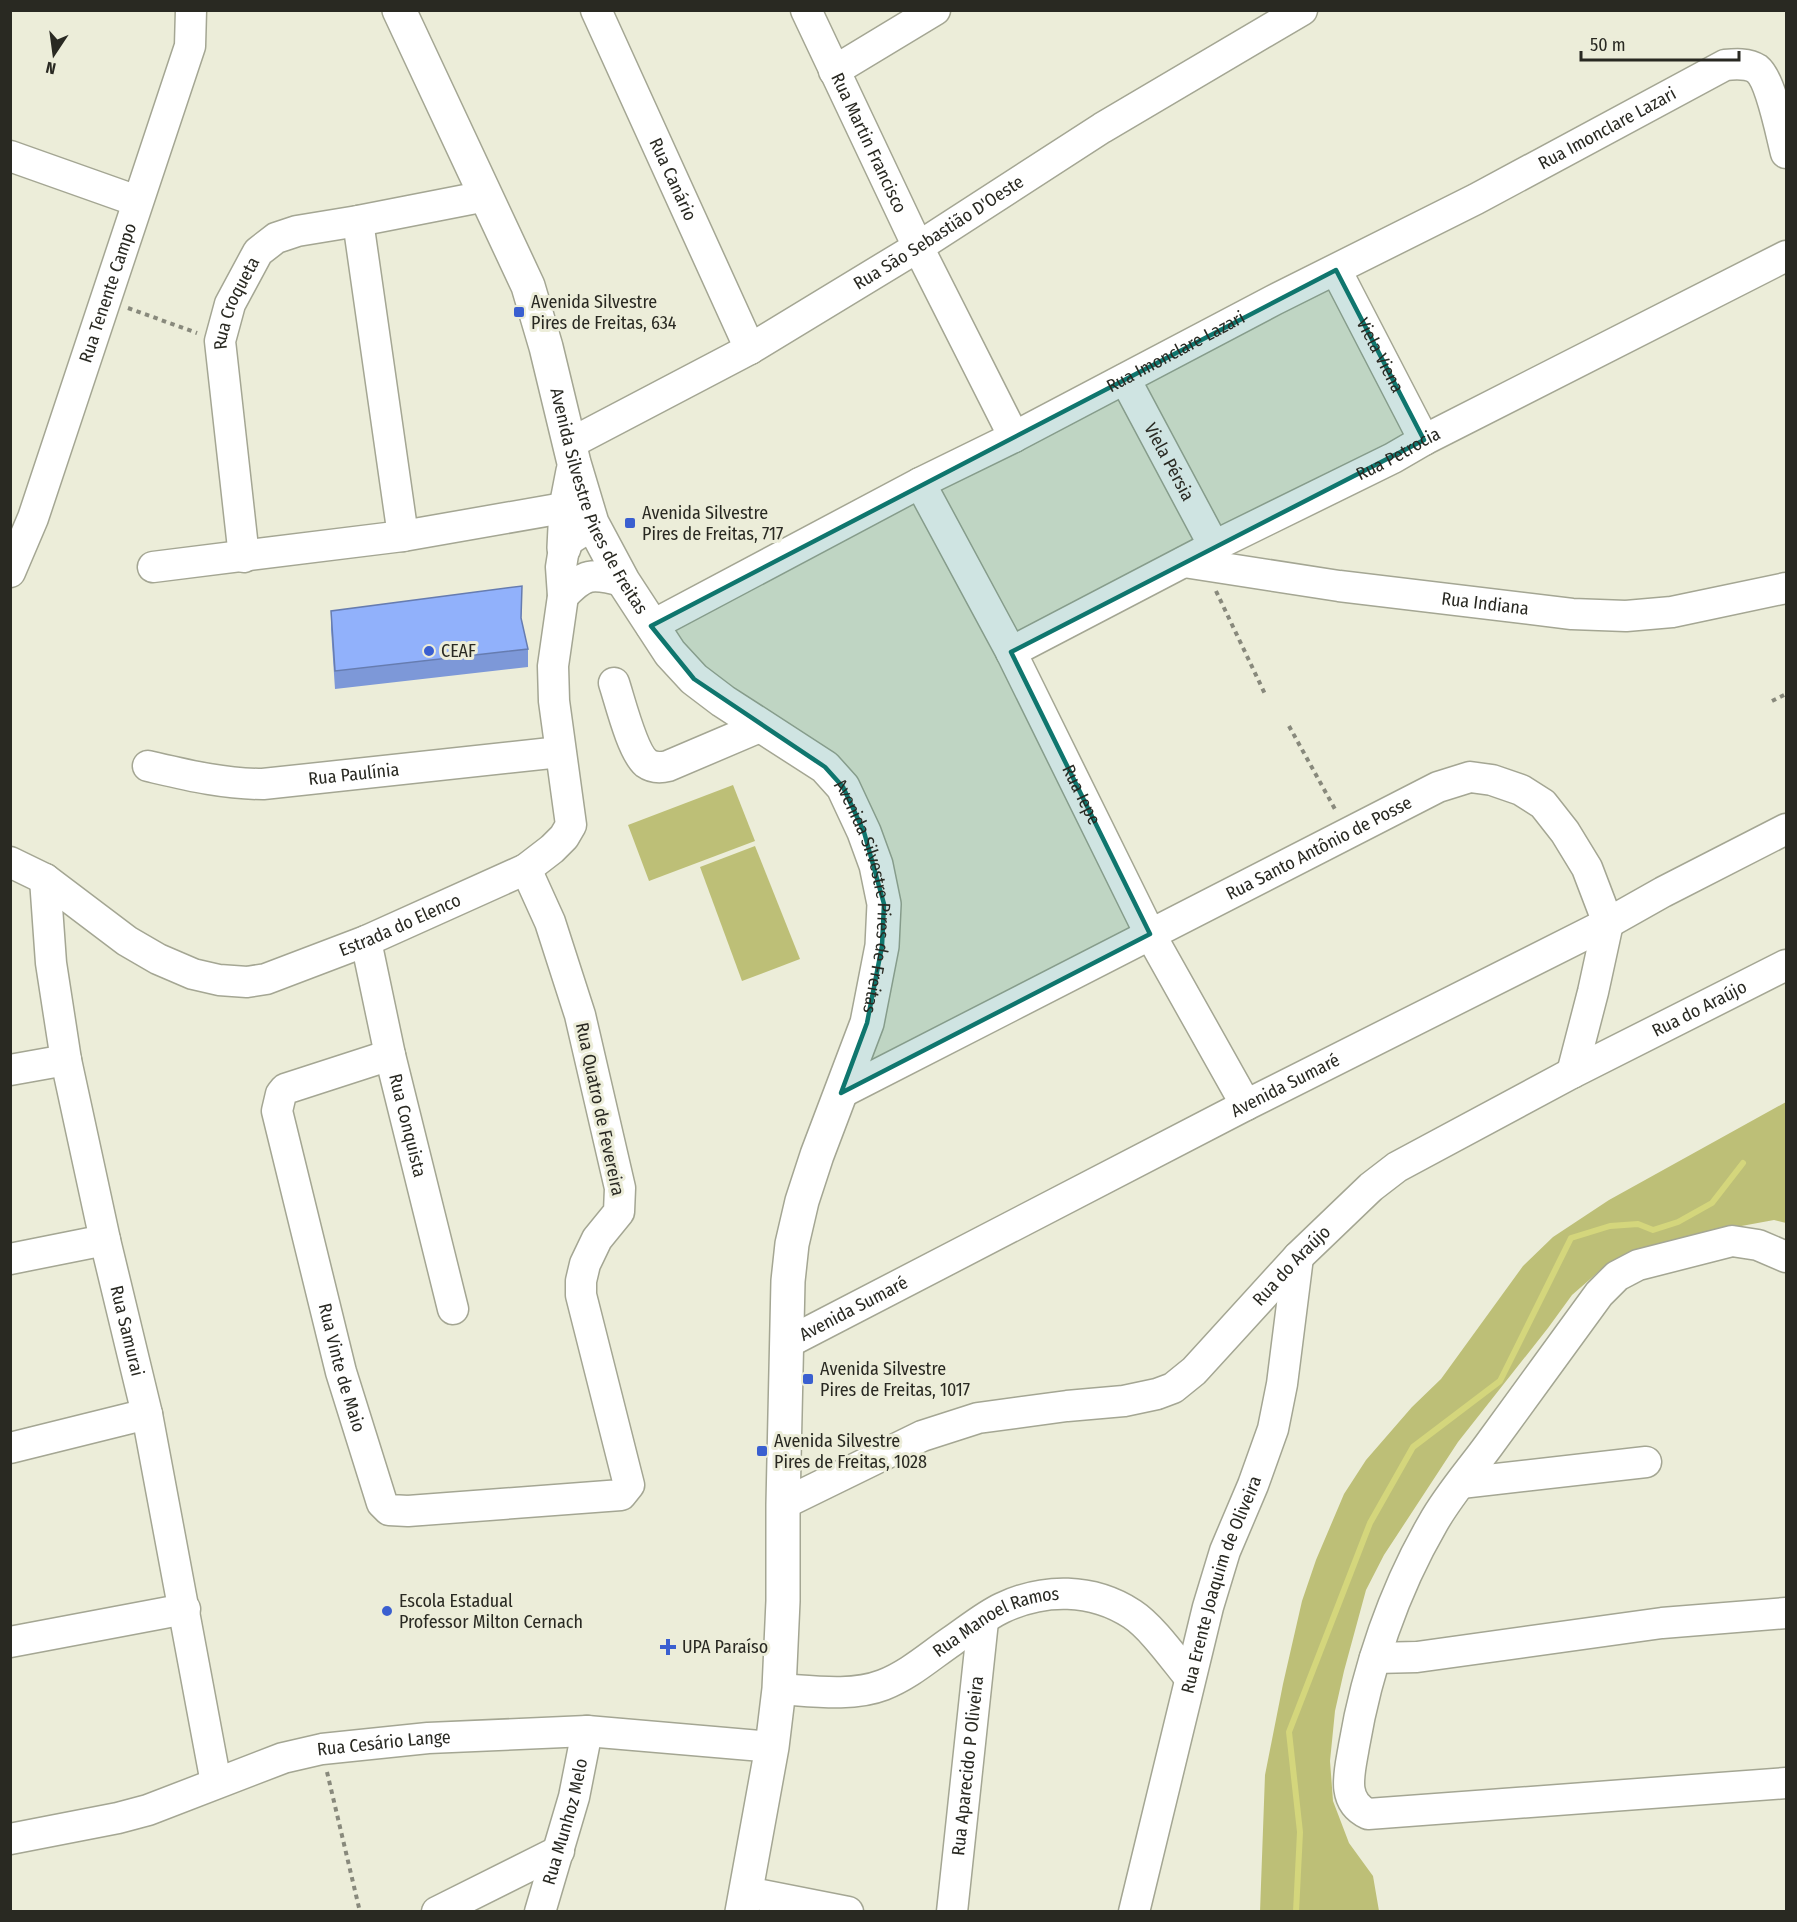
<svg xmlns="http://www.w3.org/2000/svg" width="1797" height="1922" font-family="'Fira Sans Condensed',sans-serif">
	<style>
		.green { fill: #bdbf77 }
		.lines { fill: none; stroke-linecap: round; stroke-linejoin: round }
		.stream { stroke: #d4d67c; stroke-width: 6 }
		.minor-casing { stroke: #a4a693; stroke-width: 33 }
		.major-casing { stroke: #a4a693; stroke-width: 36 }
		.path { stroke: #88897c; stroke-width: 4; stroke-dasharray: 4.5 4.5; stroke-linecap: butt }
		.minor { stroke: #fff; stroke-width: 30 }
		.major { stroke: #fff; stroke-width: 33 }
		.wall { fill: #7d98d8 }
		.building { fill: #91b1fb; stroke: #667cb0; stroke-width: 1.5 }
		.marked { fill: #0f766e; fill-opacity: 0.2; stroke: #0f766e; stroke-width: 4.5; stroke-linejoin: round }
		.poi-dot { fill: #3a5fd0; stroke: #ecedd9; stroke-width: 2 }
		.labels { text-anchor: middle; stroke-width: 6; stroke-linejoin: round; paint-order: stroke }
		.street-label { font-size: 18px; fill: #292922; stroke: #ecedd9 }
		.poi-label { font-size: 18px; fill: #292922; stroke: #ecedd9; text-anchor: start }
	</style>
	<rect width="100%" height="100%" fill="#ecedd9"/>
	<g class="green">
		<path d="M733,785L755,841L649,881L628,825Z"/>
		<path d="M755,846L800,959L742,981L700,867Z"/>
		<path d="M1786,1102V1223L1774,1220L1698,1234L1630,1256L1604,1267L1572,1295L1548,1328L1458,1442L1384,1555L1366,1590L1344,1671L1335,1711L1330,1761L1333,1801L1349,1843L1373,1876L1379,1911L1260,1912L1265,1775L1283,1684L1302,1601L1316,1560L1344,1494L1366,1460L1412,1407L1441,1379L1523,1266L1553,1237L1609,1200Z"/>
	</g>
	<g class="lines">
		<path class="stream" d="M1296,1912L1300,1832L1289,1732L1370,1523L1413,1447L1500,1381L1571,1238L1610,1226L1638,1224L1653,1230L1678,1222L1712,1203L1743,1163"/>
		<defs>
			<g id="minor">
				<path id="s1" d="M596,10L750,349"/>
				<path id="s2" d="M806,10L918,247L1014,437"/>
				<path d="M834,71L935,10"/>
				<path d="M10,156L137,201"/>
				<path d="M358,221L403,536"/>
				<path id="s3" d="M1336,270L1424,440"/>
				<path id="s4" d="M1125,379L1214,546"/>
				<path id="s5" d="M569,444L750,349L918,247L1102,128L1302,10"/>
				<path id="s6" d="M920,483L1011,652L1150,934L1246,1105"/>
				<path id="s7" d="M244,557L220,341L230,304L258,252L276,238L297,231L358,221L486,196"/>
				<path id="s8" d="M1184,562L1339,586L1572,614L1626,616L1672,612L1786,588"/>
				<path d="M153,567L403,536L586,504"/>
				<path id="s9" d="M10,572L33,518L190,46L191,10"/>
				<path d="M563,596C585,573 591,573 623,581"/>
				<path id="s10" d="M651,626L920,483L1014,437L1274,300L1476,199L1725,65C1735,64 1748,63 1757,69C1771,80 1781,134 1786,153"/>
				<path id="s11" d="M1011,652L1214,546L1393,458L1424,440L1786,256"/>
				<path d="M614,683C620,701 632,751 646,763C653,768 660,768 668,766L762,726"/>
				<path id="s12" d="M148,766C187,775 223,784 263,784L560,752"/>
				<path id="s13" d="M10,862L45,879L127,941L158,959L193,974L219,980L247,982L266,979L366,941L526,869L552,849L564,837L571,825L554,701L553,666L563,596L561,567L564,548L570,539L581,532"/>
				<path id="s14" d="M45,879L51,963L66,1060L105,1240L147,1414L216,1783"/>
				<path id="s15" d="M366,941L390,1055L453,1309"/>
				<path id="s16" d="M390,1055L285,1089L281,1094L277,1111L341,1372L382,1503L389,1510L408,1511L621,1495L629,1485L581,1295V1281L585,1264L597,1239L619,1212L620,1188L580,1015L550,922L526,869"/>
				<path d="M10,1070L66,1060"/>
				<path id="s17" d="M841,1093L1438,787L1470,777L1492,780L1521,790L1543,804L1565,832L1587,868L1608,923L1593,992L1572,1073"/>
				<path d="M1786,1257L1758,1245L1732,1241L1638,1265L1617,1276L1599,1294C1562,1344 1526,1395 1489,1445C1470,1471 1448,1496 1433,1523C1394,1590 1367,1669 1354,1746C1350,1771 1340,1801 1368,1814L1786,1783"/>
				<path d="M10,1259L105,1240"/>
				<path id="s18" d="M787,1343L1246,1105L1608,923L1663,892L1786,829"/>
				<path d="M10,1448L147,1414"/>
				<path d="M1461,1483L1646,1462"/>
				<path id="s19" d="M783,1504L922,1436L978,1418L1067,1406L1124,1401L1157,1394L1173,1388L1194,1371L1298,1257L1371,1187L1397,1167L1572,1073L1786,965"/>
				<path d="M10,1642L185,1609"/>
				<path d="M1375,1658L1417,1657L1662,1623L1786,1613"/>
				<path id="s20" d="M779,1689C812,1691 852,1697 883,1685C909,1675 930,1656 952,1641C968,1630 985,1616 1002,1608C1044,1588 1092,1588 1132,1614C1152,1627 1175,1660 1190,1678"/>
				<path id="s21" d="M10,1839L118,1818L148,1810L283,1758L322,1749L428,1738L587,1731L772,1747"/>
				<path d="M747,1892L848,1912"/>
				<path d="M437,1912L559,1851"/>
				<path id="s22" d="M540,1912L574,1797L587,1731"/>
				<path id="s23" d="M952,1912L983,1621"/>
				<path id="s24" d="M1134,1912L1208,1607L1225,1551L1253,1485L1273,1429L1282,1384L1298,1257"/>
			</g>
			<g id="major">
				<path id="s25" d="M399,10L528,286L546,347L574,463L592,523L623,581L670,653L694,679L723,701L825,767L843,787L864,832L876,865L884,904L882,946L867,1023L817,1155L802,1201L792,1244L788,1281L783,1504V1601L779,1689L772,1747L742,1912"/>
				<path d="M564,548L566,507L573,471"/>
			</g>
		</defs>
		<use href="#minor" class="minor-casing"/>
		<use href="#major" class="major-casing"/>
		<g class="path">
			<path d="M128,308L197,333"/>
			<path d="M1216,591L1265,694"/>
			<path d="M1772,701L1786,694"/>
			<path d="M1289,726L1336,811"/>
			<path d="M327,1772L360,1912"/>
		</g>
		<use href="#minor" class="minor"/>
		<use href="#major" class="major"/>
	</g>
	<path class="wall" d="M522,603L521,620L528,649V667L335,689L331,629V611Z"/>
	<path class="building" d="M522,586L521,618L528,649L335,671L331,611Z"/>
	<path class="marked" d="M1336,270L1424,440L1011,652L1150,934L841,1093L867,1023L882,946L884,904L864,832L843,787L825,767L694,679L651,626Z"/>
	<g class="poi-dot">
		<rect x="513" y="306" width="12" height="12" rx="3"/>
		<rect x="624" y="517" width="12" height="12" rx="3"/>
		<circle cx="429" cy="651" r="6"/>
		<rect x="802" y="1373" width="12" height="12" rx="3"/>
		<rect x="756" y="1445" width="12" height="12" rx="3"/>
		<circle cx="387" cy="1611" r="6"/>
		<path d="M665 1638h6v6h6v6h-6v6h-6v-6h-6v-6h6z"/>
	</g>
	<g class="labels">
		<g class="street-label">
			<text dy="6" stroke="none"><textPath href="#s10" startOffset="1078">Rua Imonclare Lazari</textPath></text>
			<text dy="6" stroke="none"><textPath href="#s2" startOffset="147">Rua Martin Francisco</textPath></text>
			<text dy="6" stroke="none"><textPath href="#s1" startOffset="186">Rua Canário</textPath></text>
			<text dy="6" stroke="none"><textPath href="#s5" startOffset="426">Rua São Sebastião D'Oeste</textPath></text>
			<text dy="6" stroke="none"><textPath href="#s9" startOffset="296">Rua Tenente Campo</textPath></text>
			<text dy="6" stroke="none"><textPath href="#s7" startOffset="258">Rua Croqueta</textPath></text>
			<text dy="6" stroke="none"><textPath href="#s10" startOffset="592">Rua Imonclare Lazari</textPath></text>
			<text dy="6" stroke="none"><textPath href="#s3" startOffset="96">Viela Viena</textPath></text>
			<text dy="6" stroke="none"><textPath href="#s11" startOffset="435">Rua Petrocia</textPath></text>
			<text dy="6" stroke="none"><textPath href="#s4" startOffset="94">Viela Pérsia</textPath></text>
			<text dy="6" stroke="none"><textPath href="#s25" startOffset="532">Avenida Silvestre Pires de Freitas</textPath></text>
			<text dy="6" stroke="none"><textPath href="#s8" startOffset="304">Rua Indiana</textPath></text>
			<text dy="6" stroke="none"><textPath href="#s12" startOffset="208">Rua Paulínia</textPath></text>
			<text dy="6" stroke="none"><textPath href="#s6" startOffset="351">Rua Iepe</textPath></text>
			<text dy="6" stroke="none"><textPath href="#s17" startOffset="537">Rua Santo Antônio de Posse</textPath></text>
			<text dy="6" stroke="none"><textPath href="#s25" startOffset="1036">Avenida Silvestre Pires de Freitas</textPath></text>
			<text dy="6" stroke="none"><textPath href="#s13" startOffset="434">Estrada do Elenco</textPath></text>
			<text dy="6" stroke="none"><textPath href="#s19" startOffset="1068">Rua do Araújo</textPath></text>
			<text dy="6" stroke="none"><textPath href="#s18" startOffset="561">Avenida Sumaré</textPath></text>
			<text transform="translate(600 1109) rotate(78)" y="6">Rua Quatro de Fevereira</text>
			<text dy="6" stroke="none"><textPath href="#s15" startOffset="189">Rua Conquista</textPath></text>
			<text dy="6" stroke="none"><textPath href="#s19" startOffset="582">Rua do Araújo</textPath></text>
			<text dy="6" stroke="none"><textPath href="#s18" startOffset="75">Avenida Sumaré</textPath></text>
			<text dy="6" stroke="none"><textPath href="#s14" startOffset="460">Rua Samurai</textPath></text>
			<text dy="6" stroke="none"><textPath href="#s16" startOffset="399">Rua Vinte de Maio</textPath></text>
			<text dy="6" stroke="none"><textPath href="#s24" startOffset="339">Rua Erente Joaquim de Oliveira</textPath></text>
			<text dy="6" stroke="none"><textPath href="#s20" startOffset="236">Rua Manoel Ramos</textPath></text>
			<text dy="6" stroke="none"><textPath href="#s21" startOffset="388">Rua Cesário Lange</textPath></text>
			<text dy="6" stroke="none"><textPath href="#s23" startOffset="147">Rua Aparecido P Oliveira</textPath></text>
			<text dy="6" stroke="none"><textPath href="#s22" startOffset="94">Rua Munhoz Melo</textPath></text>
		</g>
		<g class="poi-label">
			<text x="531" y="308">Avenida Silvestre<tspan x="531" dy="21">Pires de Freitas, 634</tspan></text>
			<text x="642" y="519">Avenida Silvestre<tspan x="642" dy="21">Pires de Freitas, 717</tspan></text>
			<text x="441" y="657">CEAF</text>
			<text x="820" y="1375">Avenida Silvestre<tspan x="820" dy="21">Pires de Freitas, 1017</tspan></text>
			<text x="774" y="1447">Avenida Silvestre<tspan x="774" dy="21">Pires de Freitas, 1028</tspan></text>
			<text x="399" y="1607">Escola Estadual<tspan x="399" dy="21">Professor Milton Cernach</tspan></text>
			<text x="682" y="1653">UPA Paraíso</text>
		</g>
	</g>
	<rect width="1797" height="1922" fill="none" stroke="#292922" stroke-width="24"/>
	<g transform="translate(54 54) rotate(193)" stroke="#ecedd9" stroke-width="4.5" paint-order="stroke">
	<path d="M0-4.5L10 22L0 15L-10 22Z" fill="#292922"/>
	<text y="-9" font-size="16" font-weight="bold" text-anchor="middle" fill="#292922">N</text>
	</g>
	<path d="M1581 51v9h158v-9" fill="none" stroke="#292922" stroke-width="3"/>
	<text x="1590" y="51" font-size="18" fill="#292922" stroke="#ecedd9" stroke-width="4.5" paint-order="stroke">50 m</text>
</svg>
